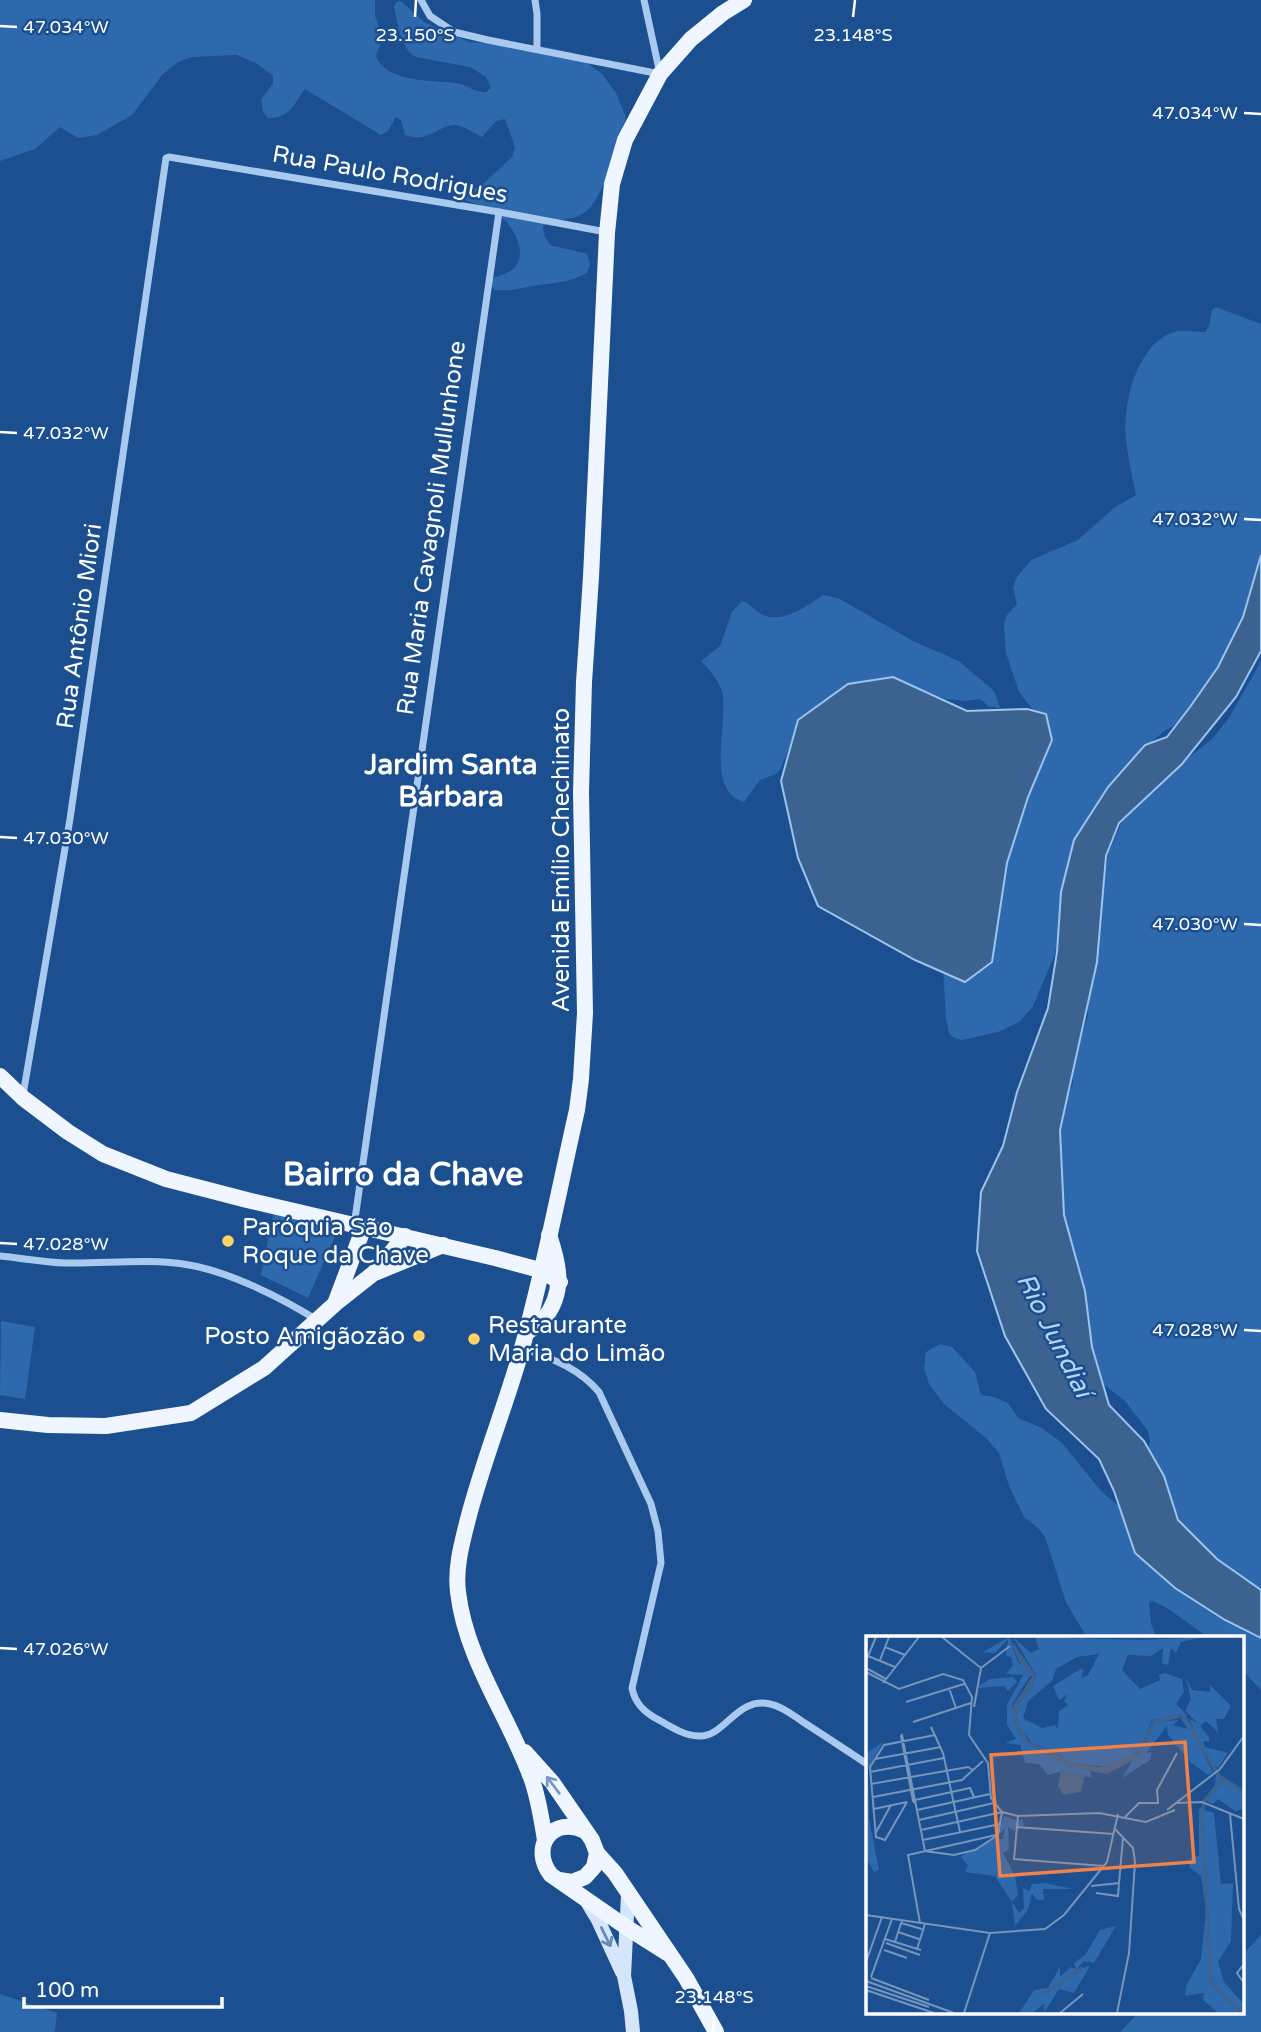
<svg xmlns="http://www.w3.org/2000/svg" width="1261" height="2032" font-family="'Varela Round',sans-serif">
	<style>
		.green { fill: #2e69ad }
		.water { fill: #3c6290; stroke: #9cc4f0; stroke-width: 2 }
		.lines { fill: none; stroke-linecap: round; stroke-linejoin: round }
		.minor { stroke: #a9c9ee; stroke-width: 7 }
		.secondary { stroke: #d6e6fa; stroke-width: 14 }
		.primary { stroke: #f0f6ff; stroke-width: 16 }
		.oneway { stroke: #7b9ac1 }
		.oneway2 { stroke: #668bba }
		.ticks { fill: none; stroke: #fff; stroke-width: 2.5 }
		.poi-dot { fill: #ffd166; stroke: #1b4f8f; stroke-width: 2.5 }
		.labels { text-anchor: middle; stroke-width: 5; stroke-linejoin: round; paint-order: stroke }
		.street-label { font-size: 24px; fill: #fff; stroke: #1b4f8f }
		.poi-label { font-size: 24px; fill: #fff; stroke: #1b4f8f; text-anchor: start }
		.water-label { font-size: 26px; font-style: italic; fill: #b5d3f5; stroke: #1b4f8f }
		.quarter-label { font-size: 28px; font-weight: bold; fill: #fff; stroke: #1b4f8f }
		.district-label { font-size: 32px; font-weight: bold; fill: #fff; stroke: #1b4f8f }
		.inset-river { fill: none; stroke: #3c6290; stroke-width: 3.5 }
		.inset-road { fill: none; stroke: #7695bc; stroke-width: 2 }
		.view { fill: #ee8249; fill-opacity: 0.15; stroke: #ee8249; stroke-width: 3.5 }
		.inset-edge { fill: none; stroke: #fff; stroke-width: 3.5 }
		.ticks-label { font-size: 18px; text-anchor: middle; fill: #fff; stroke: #1b4f8f; stroke-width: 5; stroke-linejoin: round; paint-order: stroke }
	</style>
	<rect width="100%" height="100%" fill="#1b4f8f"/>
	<g class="green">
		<path d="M0,0H375V16L383,37L376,56C386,83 432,80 455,83C466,84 475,93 486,92L491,88L486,77L470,67L416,57C400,48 398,24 394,7L396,2L401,1L424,22L469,42L545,47L574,53L602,74L616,93L626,117C618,141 604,200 584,213C572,222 554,216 543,227L544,235L550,245L587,254L590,264L587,273C568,283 559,282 539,285C523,287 511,292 495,290L490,284L492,278C499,276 507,274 513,269C529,255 514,226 500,216C488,207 473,203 459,198L457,194L481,186L512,157L515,147L505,119L496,121L482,137C474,133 464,126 455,125C437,125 429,144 405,135L401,120L396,117L388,131L381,135L305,89C294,104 289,119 268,118L263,112L261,100L273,83V76L256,63L237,55L192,57L178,62L163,74L132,115L97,135L78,138L60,127L35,149L0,161Z"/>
		<path d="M1216,307L1261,324V609L1204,710L1166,730L1137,753L1113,780L1097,805L1079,848L1054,957L1032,1008L1019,1022L998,1032L962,1040L954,1038L949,1033L946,1019L943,969L1046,727L1019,692L1006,653L1004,624L1007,615L1017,604L1013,587L1017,577L1031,560L1078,540L1115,507L1136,495C1131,469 1123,441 1126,414C1129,384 1144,338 1178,331C1186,330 1197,332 1205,332L1209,326L1212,310Z"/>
		<path d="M823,595L840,599L913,641L959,661L994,691L1000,708L988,706L980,699L964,701L946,699L924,690L897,685L803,723L793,738L781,768L776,774L760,780L744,802C704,790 729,723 722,692C719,680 709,670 701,661L720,646L732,612L742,601C751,603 753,610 761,614C781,625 807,606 823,595Z"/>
		<path d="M1261,661V1596L1230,1579L1182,1526L1170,1497L1146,1466L1150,1441L1148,1431L1125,1401L1102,1383L1050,1220L1059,1119L1073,1084V1060L1088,1016L1089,979L1102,884L1108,855L1122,821L1136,799L1212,739L1229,718Z"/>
		<path d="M274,1211L337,1232L308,1298L261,1275Z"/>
		<path d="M1,1321L35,1327L25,1399L0,1395Z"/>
		<path d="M940,1344L952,1347L975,1372L981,1395L994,1397L1008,1403L1018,1418L1042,1428L1062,1443L1101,1491L1261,1625V1690L1242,1670V1638H1209L1170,1610L1153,1601L1149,1603L1151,1624L1157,1638H1087L1066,1602L1045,1537L1038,1528L1024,1517L1009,1486L999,1453L986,1438L944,1404L929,1384L924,1368L926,1352Z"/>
		<path d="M1261,1935V2032H1120L1138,2013H1242V1955Z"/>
		<path d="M0,1994L57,2013L55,2032H0Z"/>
	</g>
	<g class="water">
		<path d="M1261,555V651L1236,697L1182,764L1119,823L1106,856L1097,962L1060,1130L1064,1215L1085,1291L1092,1347L1109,1405L1144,1441L1164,1476L1178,1520L1217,1559L1261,1590V1638L1225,1620L1175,1588L1135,1553L1114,1491L1099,1459L1046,1409L1005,1336L977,1251L981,1192L1003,1146L1017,1092L1048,1008L1057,952L1061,892L1074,840L1108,787L1145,745L1167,737L1190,707L1218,667L1243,617Z"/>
		<path d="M893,677L967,711L1027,709L1046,714L1052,740L1028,797L1007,863L992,962L965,982L915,960L818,906L798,858L781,781L798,720L848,684Z"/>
	</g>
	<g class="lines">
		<g class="minor">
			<path d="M421,0L430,16L454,32L488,40L660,74L644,0"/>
			<path d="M535,0L537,14V49"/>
			<path d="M23,1095L70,819L166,158L169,157L499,212L606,232"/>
			<path d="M354,1226L499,212"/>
			<path d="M0,1256C21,1258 43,1262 65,1263C106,1264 148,1258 189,1265C230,1272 282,1298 317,1320"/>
			<path d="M523,1348C552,1359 578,1367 599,1392L651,1504L658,1531L661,1563L632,1688C635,1704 645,1713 659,1720C671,1727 685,1736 699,1736C724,1738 737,1696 770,1704C782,1706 794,1716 803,1722C825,1736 846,1750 867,1764"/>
		</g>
		<g class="secondary">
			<path d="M628,1895L624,1976L631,2011L633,2032"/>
			<path d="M586,1900L598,1920L622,1972"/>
		</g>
		<g class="primary">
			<path d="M0,1076L23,1098L68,1132L103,1154L166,1179L247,1200L495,1258L540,1270L560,1282"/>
			<path d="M377,1272L443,1245"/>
			<path d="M336,1301L364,1227"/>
			<path d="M526,1333C531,1329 539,1325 543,1320C566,1293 559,1264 549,1235"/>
			<path d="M0,1420L48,1425L106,1426L191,1413L264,1368L336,1303L374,1273L405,1236"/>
			<path d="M525,1752L552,1782L592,1840L597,1853L594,1867L585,1877L572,1882L559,1880"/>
			<path d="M585,1831C553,1815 529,1847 551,1875L626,1927L667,1953"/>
			<path d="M545,1840C542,1821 539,1802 533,1783C511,1719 466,1661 458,1592C455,1567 462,1543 468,1519C483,1461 506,1405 522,1348C544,1270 559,1189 577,1110L581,1079L585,1013L581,792L584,682L591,577L607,233L612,184L625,140L660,74L691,39L723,13L744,0"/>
			<path d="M597,1853L615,1873L686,1978L716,2032"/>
		</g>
	</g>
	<defs><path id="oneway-shaft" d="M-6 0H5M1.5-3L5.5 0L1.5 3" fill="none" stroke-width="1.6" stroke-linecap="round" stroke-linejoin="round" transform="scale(1.75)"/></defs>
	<use class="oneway" href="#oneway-shaft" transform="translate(553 1785) rotate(-127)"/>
	<use class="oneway2" href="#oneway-shaft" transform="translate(606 1937) rotate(64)"/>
	<path class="ticks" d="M415,17L416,0M853,17L855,0M0,26L17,27M1244,113L1261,114M0,432L17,433M1244,519L1261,520M0,837L17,838M1244,924L1261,925M0,1243L17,1244M1244,1330L1261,1331M0,1648L17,1649M713,2032L714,2015"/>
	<g class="poi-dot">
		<circle cx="228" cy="1241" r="7"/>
		<circle cx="419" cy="1336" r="7"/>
		<circle cx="474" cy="1339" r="7"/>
	</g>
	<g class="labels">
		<g class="street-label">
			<text transform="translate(390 174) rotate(10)" y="8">Rua Paulo Rodrigues</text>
			<text transform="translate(431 528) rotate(-82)" y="8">Rua Maria Cavagnoli Mullunhone</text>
			<text transform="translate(79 626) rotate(-82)" y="8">Rua Antônio Miori</text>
			<text transform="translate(561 860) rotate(-90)" y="8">Avenida Emílio Chechinato</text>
		</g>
		<g class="poi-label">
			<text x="242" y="1235">Paróquia São<tspan x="242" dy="28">Roque da Chave</tspan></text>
			<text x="488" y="1333">Restaurante<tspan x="488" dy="28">Maria do Limão</tspan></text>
			<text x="405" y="1344" text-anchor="end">Posto Amigãozão</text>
		</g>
		<g class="water-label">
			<text transform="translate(1055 1335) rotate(63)" y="9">Rio Jundiaí</text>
		</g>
		<g class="quarter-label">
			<text x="451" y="774">Jardim Santa<tspan x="451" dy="32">Bárbara</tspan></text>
		</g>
		<g class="district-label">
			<text x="403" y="1185">Bairro da Chave</text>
		</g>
	</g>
	<g transform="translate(866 1636)">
		<rect width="378" height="378" fill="#1b4f8f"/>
		<path d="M143,1L152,26L166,37L146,68L148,86L157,103L193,120L203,130L223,134L226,142L197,135L182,139L173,128L159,127L154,109L139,107L150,103L141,89V69L157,39L140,38L147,29L145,21L140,20L142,3L129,17L117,16ZM147,1L165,17L173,13L169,1L276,4L338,1L315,6L310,17L305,12L302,29L296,27L297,12L285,20L262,19L256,34L274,53L294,44L293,39L299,37L316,43L318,56L310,68L322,80L286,84L276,112L258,125L243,131L204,127L194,118L166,107L153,91L149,69L170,39ZM233,18L222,39L215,42L218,34L214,33L187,50L193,64L202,58L198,65L202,69L193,75L192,93L189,89L176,92L157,82L162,65L186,45L190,33L211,21ZM147,41L151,46L142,55L138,50L109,52L124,43ZM320,42L326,54L344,56V49L365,70L358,83H350L352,96L340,85L334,90L343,101V106L337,105L339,111L362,117L352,132L340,121L323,83L332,87L319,75L325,63ZM318,80L347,136L342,139L324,126L302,99L301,90L280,117L286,116L284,124L256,142L289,86L312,84L307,89L322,93L315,83ZM17,106L2,132L3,183L13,234L8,236L0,221V117ZM350,137L378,157V173L369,175L352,163L347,168L338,164L349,149ZM333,172L348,177L355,248L367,247L365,305L352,326L358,346L377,367L378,377H352L337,364L338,357L319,360L320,350L335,323L340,274L335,240L323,231L325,221L333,220ZM138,180L153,185L156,182L158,189L149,195L142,191L143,213L137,217L149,240L152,259L146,266L153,277L158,272L157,252L163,255L166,248L179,247L207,253H177L178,264H171L166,257L162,274L149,290L146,266L129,240L99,236L102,229L94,221L127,203H137L139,192L131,201ZM250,290L228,327L218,325L211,333L224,330L208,357L193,353L178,377V368L166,377H153L168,354L182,352L194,331V341L205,331L210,333L208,327L219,319L234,294Z" fill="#2e69ad" fill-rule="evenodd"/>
		<path d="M143,1L169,38L167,51L150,72L153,89L164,107L192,117L205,127L234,131L271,117L282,93L287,94L274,121L241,138L207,132L157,106L148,88L146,71L166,41L153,26ZM195,135L219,138L215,156L197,159L192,150Z" fill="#3c6290"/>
		<path class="inset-river" d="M283,97L288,86L317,79L353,140L378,156M357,144L338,165L336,178L345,346L376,377M178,358L216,332"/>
		<path class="inset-road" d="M76,1L115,32M19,11L39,19M2,20L29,31M14,24L23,1M0,25L10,1M0,32L20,43M115,32L144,10M0,36L33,53L77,38L97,44L106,61L103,99L122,127L125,162L136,176L152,180L233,177L280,186L309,174M17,47L53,1M83,52L90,72M40,66L98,48M108,71L115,32M47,86L105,67M65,91L77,117L94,196M9,123L75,111M4,136L78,122M5,148L102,131L107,134M7,161L96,144L117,125M49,164L104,152L108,161M41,166L19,204L10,201L4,131L18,109L69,99M49,167L47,165L35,100L36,99L59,215L88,219L109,214L132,199L136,176L55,194M311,167L336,166L378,183M8,173L41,166M51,174L124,158M301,174L354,133L378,100M364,178L373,273L378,284M152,180L148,223L238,230M259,181L273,167H292L291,154L311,117M53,184L128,167M150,191L248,198M249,193L267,212L269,226L263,317L251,377M9,198L25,169M57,204L134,188M225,250L253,247L257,202M230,257L252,260L253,247M0,279L124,297L179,293L198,279L241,226L252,178M35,287L56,293M54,287L42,219L130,199M32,296L53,303M19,303L55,314M29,306L36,284M20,307L54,319M51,313L59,288M18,314L41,322M0,326L16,281M378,328L371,337L378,347M5,341L26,283M5,342L63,364M0,345L88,377M0,350L63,371M0,354L68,377M98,377L124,297M194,377L217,358"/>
		<path class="view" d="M319,106L328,226L134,240L125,119Z"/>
		<rect width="378" height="378" class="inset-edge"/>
	</g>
	<g class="ticks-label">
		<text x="66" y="33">47.034°W</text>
		<text x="415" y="41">23.150°S</text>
		<text x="853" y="41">23.148°S</text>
		<text x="1195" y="119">47.034°W</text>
		<text x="66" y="439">47.032°W</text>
		<text x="1195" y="525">47.032°W</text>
		<text x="66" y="844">47.030°W</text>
		<text x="1195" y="930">47.030°W</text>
		<text x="66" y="1250">47.028°W</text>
		<text x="1195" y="1336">47.028°W</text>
		<text x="66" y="1655">47.026°W</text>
		<text x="714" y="2003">23.148°S</text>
	</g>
	<path d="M24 1997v10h198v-10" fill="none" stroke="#ffffff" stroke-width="3.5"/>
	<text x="35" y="1997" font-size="21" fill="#ffffff" stroke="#1b4f8f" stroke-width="5" paint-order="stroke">100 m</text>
</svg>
